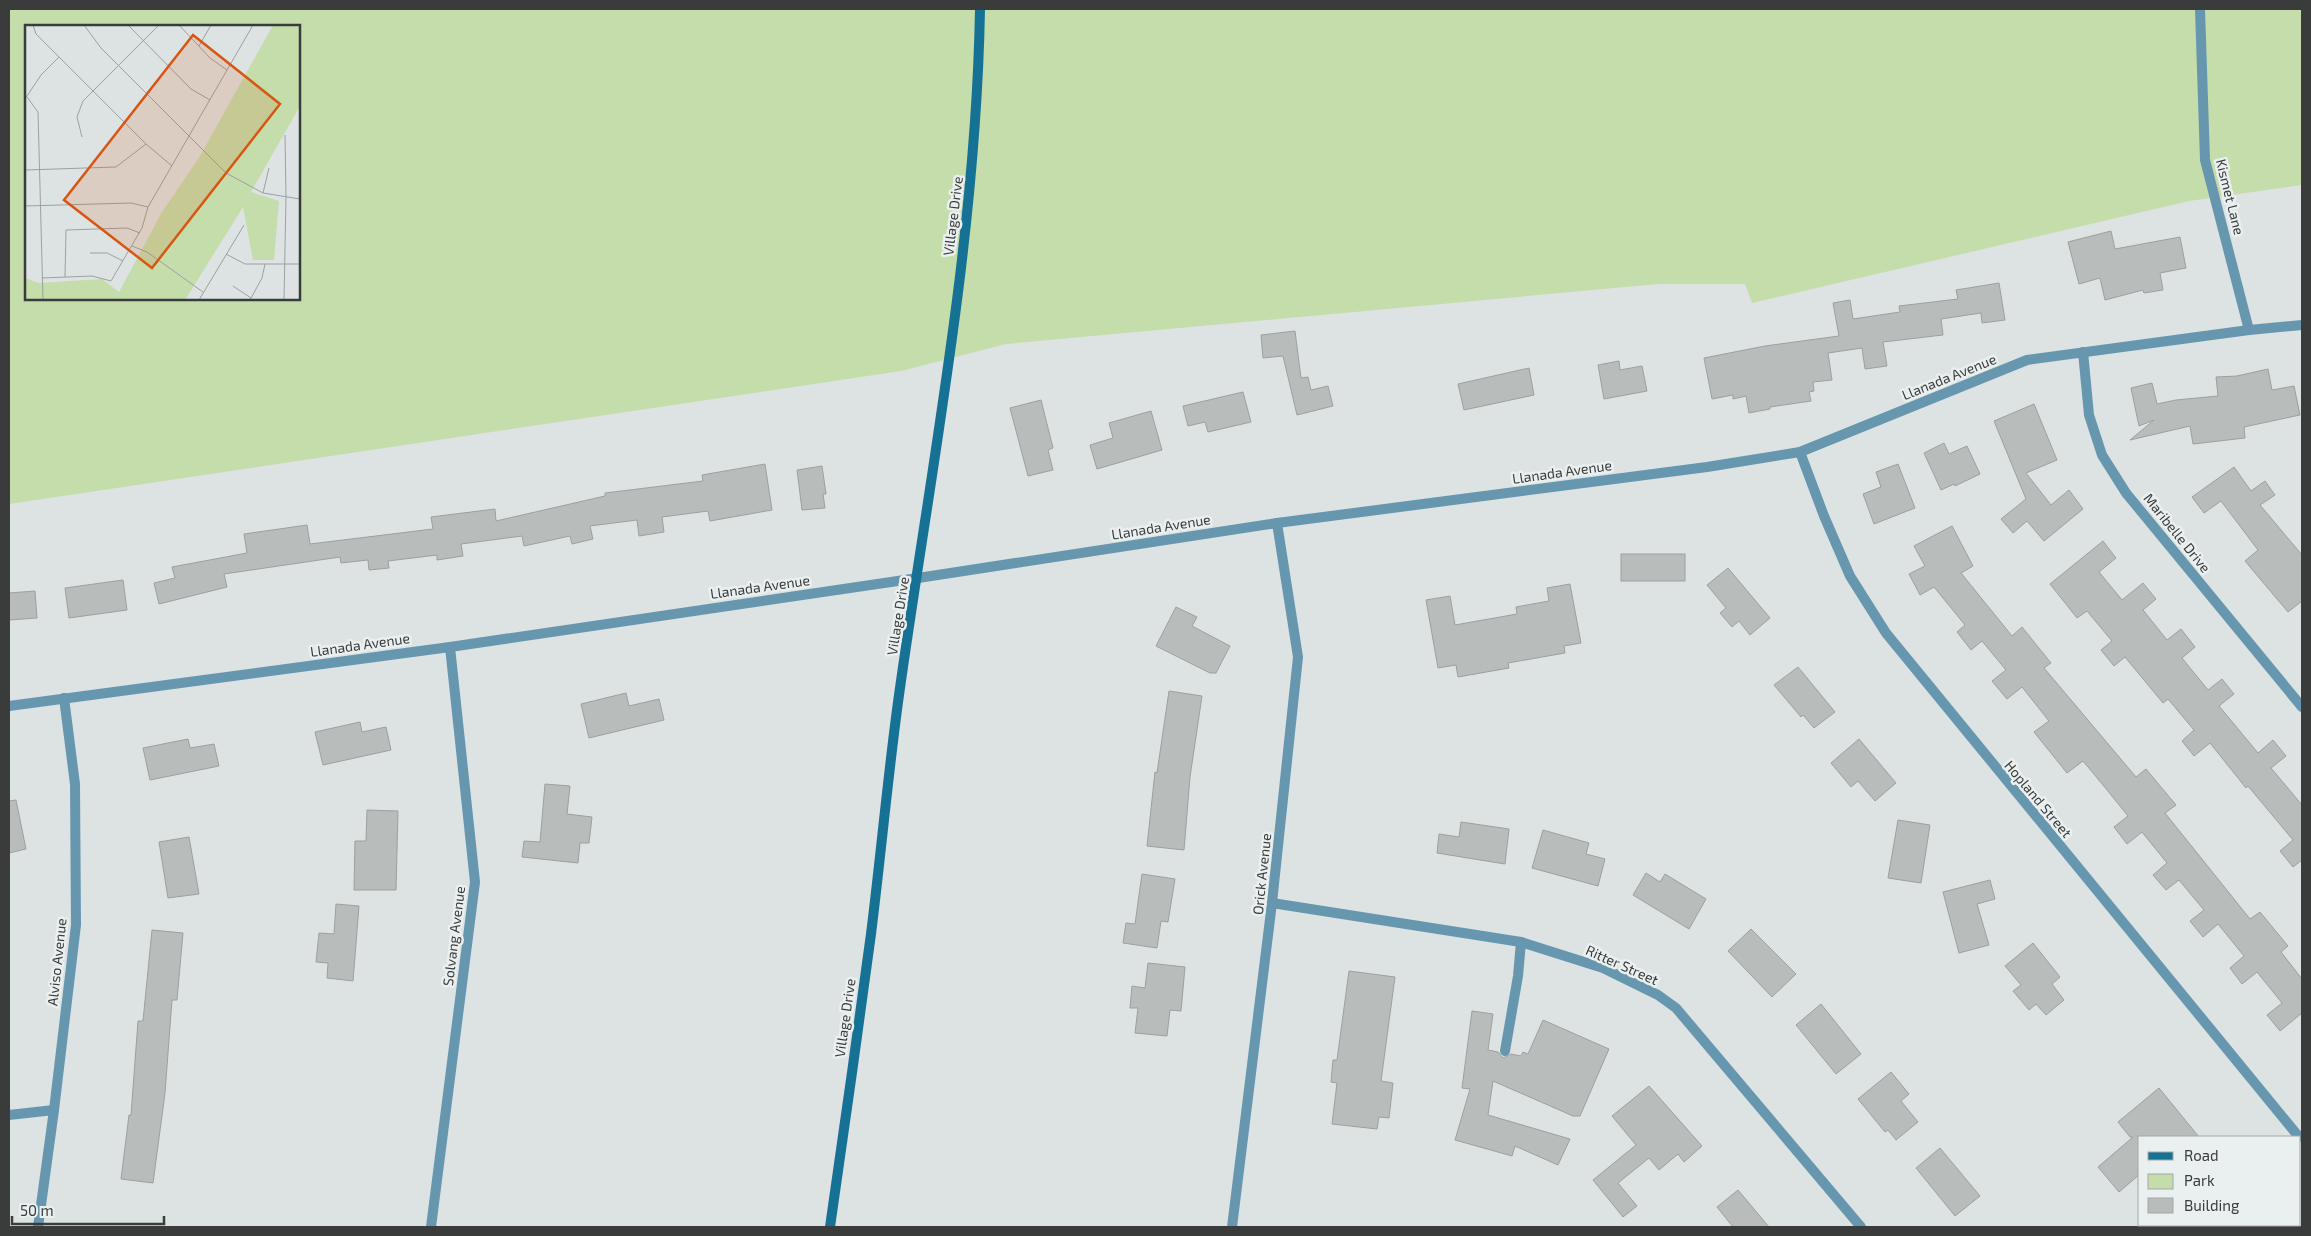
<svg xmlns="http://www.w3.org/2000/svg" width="2311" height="1236" font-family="'Exo 2',sans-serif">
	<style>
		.green { fill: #c5ddab; fill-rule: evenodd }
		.building { fill: #b8bcba; stroke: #9da09e }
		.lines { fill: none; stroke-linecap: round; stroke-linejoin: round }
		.service { stroke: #6697af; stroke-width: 10 }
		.minor { stroke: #6697af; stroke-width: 10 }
		.tertiary { stroke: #6697af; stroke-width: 10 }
		.secondary { stroke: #167295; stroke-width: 10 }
		.labels { text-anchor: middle; stroke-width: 5; stroke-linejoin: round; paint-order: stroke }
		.street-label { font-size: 14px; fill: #3a3c3c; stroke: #eaefef }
		.inset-road { fill: none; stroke: #9ca0a0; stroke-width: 1 }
		.view { fill: #d75611; fill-opacity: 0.15; stroke: #d75611; stroke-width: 2.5 }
		.inset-edge { fill: none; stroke: #3a3c3c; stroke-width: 2.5 }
	</style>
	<rect width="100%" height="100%" fill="#dde2e2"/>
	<path class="green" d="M9,9H2302V185L2189,201L1752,303L1745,284H1658L1006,344L901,371L9,504ZM26,26H299V299H26Z"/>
	<g class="building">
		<path d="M2111,231L2115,249L2180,237L2186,268L2160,273L2163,290L2144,293L2143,290L2105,300L2100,278L2079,284L2068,242Z"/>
		<path d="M1999,283L2005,320L1982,323L1981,313L1941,319L1943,335L1883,342L1887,366L1865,369L1862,348L1828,353L1832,380L1813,382L1814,391L1809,392L1811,401L1770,407V409L1749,413L1746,396L1733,399V395L1712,399L1704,358L1765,346L1839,336L1833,303L1850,300L1853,319L1900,312L1899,306L1958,299L1956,290Z"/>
		<path d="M1295,331L1301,378L1308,377L1311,390L1328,386L1333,406L1297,415L1283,356L1263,358L1261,335Z"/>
		<path d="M1619,361L1620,370L1642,366L1647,391L1604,399L1598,365Z"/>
		<path d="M1529,368L1534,395L1464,410L1458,384Z"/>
		<path d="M2268,369L2272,390L2294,386L2300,415L2244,427L2245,438L2193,444L2190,426L2130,440L2154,420L2139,426L2131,388L2152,383L2157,404L2176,400L2218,396L2216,377L2237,376Z"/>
		<path d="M1243,392L1251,422L1208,432L1205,422L1188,426L1183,406Z"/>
		<path d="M1041,400L1053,448L1048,450L1053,470L1028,476L1010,408Z"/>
		<path d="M2034,404L2057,460L2026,473L2051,505L2069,490L2083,509L2044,541L2027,521L2013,533L2001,519L2026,499L1994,421Z"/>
		<path d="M1151,411L1162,450L1097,469L1090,445L1113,438L1109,423Z"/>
		<path d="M1944,443L1949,454L1967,446L1980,474L1955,486L1954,484L1941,490L1924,453Z"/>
		<path d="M765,464L772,510L710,521L708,511L662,517L664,532L639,536L637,520L590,526L593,539L572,544L570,536L524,546L522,536L461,544L463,556L437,560V555L388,561L389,568L369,570L368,560L341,563L340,557L224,574L227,587L159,604L154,583L175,578L172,567L247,553L244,534L307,525L310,544L433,529L431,517L495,509L496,521L605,496V493L703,481L702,475Z"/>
		<path d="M1898,464L1915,508L1874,524L1863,494L1881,487L1876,472Z"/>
		<path d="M822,466L826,494H823L825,508L802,510L797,470Z"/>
		<path d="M2234,467L2251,491L2265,481L2275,495L2260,505L2302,555V601L2288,612L2245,561L2258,550L2221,501L2204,513L2192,497Z"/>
		<path d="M1952,526L1973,566L1961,573L2012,636L2022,627L2051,663L2044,668L2136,777L2146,769L2176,805L2165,813L2250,919L2260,912L2288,946L2281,952L2302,979V1013L2280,1031L2267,1015L2282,1003L2257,972L2242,984L2230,968L2244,956L2218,924L2203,937L2190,921L2204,910L2179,880L2166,890L2153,875L2167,863L2142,832L2127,844L2114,827L2128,816L2103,785L2083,761L2067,773L2034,732L2049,721L2022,687L2007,699L1992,681L2006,670L1982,641L1971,650L1957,632L1965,625L1934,587L1920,595L1909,574L1925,566L1914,546Z"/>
		<path d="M2103,541L2116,558L2099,572L2122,600L2143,583L2156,599L2143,610L2167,640L2181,629L2195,647L2182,658L2208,690L2222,679L2234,694L2219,706L2258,753L2273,740L2286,756L2271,768L2302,805V860L2293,867L2280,851L2293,840L2248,786L2246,788L2210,743L2194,756L2182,741L2194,730L2168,699L2163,703L2125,657L2114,666L2101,650L2112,641L2087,611L2077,618L2050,584Z"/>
		<rect x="1621" y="554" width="64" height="27"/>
		<path d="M1728,568L1770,618L1750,635L1739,621L1732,627L1720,613L1726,608L1707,585Z"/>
		<path d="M123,580L127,610L69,618L65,588Z"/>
		<path d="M1570,584L1581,643L1564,646L1565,653L1508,663L1509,668L1458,677L1456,665L1438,668L1426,600L1450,596L1455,625L1517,614L1516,607L1549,601L1547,588Z"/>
		<path d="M35,591L37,618L9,620V593Z"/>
		<path d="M1176,607L1197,617L1192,626L1230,646L1216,673H1210L1156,646Z"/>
		<path d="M1798,667L1835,712L1814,728L1803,715L1801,717L1774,685Z"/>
		<path d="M1169,691L1202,696L1190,777L1184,850L1147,846L1155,772L1157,773Z"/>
		<path d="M626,693L629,706L659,699L664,720L589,738L581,704Z"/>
		<path d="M360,722L362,732L386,727L391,750L323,765L315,732Z"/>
		<path d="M188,739L190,748L214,744L219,766L150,780L143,748Z"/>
		<path d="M1859,739L1896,783L1875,801L1858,781L1851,787L1831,763Z"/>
		<path d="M545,784L570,786L567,814L592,817L589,843H580L578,863L522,857L524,841L540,842Z"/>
		<path d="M16,800L26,849L9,853V801Z"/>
		<path d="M367,810L398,811L396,890H354L355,841H366Z"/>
		<path d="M1898,820L1930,825L1921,883L1888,878Z"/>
		<path d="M1461,822L1509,829L1505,864L1437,853L1439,834L1459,837Z"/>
		<path d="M1543,830L1589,843L1586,854L1605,859L1598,886L1532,868Z"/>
		<path d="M189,837L199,894L168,898L159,842Z"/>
		<path d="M1646,873L1660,882L1665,874L1706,899L1689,929L1633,895Z"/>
		<path d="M1142,874L1175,879L1168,922L1161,921L1157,948L1123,943L1126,923L1135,924Z"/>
		<path d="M1990,880L1995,899L1977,904L1989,945L1959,953L1943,892Z"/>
		<path d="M336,904L359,906L353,981L327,978L328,963L316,962L319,933L334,934Z"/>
		<path d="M1751,929L1796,974L1772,997L1728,951Z"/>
		<path d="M152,930L183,933L177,1000H172L165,1093L153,1183L121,1179L129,1115H131L138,1021H143Z"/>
		<path d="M2033,943L2060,977L2052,984L2064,1000L2046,1015L2036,1004L2029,1010L2013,991L2021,985L2005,966Z"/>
		<path d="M1148,963L1185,967L1181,1011L1170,1010L1167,1036L1135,1033L1138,1008H1130L1132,986L1145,988Z"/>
		<path d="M1349,971L1395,977L1381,1081L1393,1083L1389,1118L1379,1117L1377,1129L1332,1124L1337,1083L1331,1082L1333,1060H1337Z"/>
		<path d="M1821,1004L1861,1054L1836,1074L1796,1025Z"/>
		<path d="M1472,1011L1493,1014L1488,1050L1498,1052L1503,1058L1511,1054L1521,1056L1523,1052L1528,1054L1543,1020L1609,1049L1580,1116H1573L1493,1081L1488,1115L1570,1139L1558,1165L1515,1146L1512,1156L1455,1140L1470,1089L1462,1088Z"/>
		<path d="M1891,1072L1909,1094L1901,1101L1918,1122L1896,1140L1888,1130L1885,1132L1858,1099Z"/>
		<path d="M1649,1086L1702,1146L1684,1162L1678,1154L1659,1170L1649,1158L1618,1183L1637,1206L1623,1217L1593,1180L1636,1145L1612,1116Z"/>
		<path d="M2159,1088L2199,1137H2140V1174L2119,1192L2098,1167L2133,1137H2130L2118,1122Z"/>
		<path d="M1940,1148L1980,1196L1955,1216L1916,1168Z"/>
		<path d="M1738,1190L1769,1227H1733L1717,1207Z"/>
	</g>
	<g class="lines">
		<path class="service" d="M1505,1051L1518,976L1521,942"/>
		<g class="minor">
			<path d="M2200,9L2205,160L2249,330"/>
			<path d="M2083,352L2089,415L2102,455L2126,493L2302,707"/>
			<path d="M1800,452L2027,360L2249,330L2302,325"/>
			<path d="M9,706L450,647L918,578"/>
			<path d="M1272,903L1521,942L1603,968L1658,995L1676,1008L1861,1227"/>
			<path d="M9,1115L54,1110"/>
			<path d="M38,1227L54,1110L76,925L75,784L64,698"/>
			<path d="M431,1227L475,882L450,647"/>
			<path d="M1232,1227L1272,903L1298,657L1277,523"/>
		</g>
		<path class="tertiary" d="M918,578L1277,523L1707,467L1800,452L1824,516L1850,576L1886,633L2299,1137"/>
		<path class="secondary" d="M830,1227C844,1129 858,1032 871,934C881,854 888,774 899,695C931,467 976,240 980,9"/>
	</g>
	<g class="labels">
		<g class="street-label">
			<text transform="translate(2230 197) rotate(76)" y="5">Kismet Lane</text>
			<text transform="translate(953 216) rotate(-83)" y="5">Village Drive</text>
			<text transform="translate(1949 377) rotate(-22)" y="5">Llanada Avenue</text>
			<text transform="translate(1562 472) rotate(-8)" y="5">Llanada Avenue</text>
			<text transform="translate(1161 527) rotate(-9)" y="5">Llanada Avenue</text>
			<text transform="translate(2177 533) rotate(51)" y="5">Maribelle Drive</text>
			<text transform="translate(760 587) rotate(-8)" y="5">Llanada Avenue</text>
			<text transform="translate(898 616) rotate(-81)" y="5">Village Drive</text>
			<text transform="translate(360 645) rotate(-8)" y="5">Llanada Avenue</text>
			<text transform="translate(2038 799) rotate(50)" y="5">Hopland Street</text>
			<text transform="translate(1262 874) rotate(-84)" y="5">Orick Avenue</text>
			<text transform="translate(454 936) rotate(-83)" y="5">Solvang Avenue</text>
			<text transform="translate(57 962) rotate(-84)" y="5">Alviso Avenue</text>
			<text transform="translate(1622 965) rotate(24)" y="5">Ritter Street</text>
			<text transform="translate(845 1018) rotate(-82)" y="5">Village Drive</text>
		</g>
	</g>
	<g transform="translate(25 25)">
		<rect width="275" height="275" fill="#dde2e2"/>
		<path d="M248,0H275V81L226,167L254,176L249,235H228L218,182L160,275H0V253L14,258L77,254L94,267L137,187L175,131Z" fill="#c5ddab"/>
		<path class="inset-road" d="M8,0L11,9L121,119L147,141M59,0L76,23L201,148L238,168L275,174M103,0L166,64L185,75M154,0L185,33L202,45M174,21L186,0M2,72L13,87L18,275M0,74L16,50L34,32M260,110L261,173M57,112L52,92L58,76L134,0M0,145L91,142L121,119M238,168L244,143M0,181L106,178L123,182M107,221L122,227L178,267M65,228H82L98,236M201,229L220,239H275M40,252L41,205L102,203L115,208M17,253L67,251L86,256L117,203L123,182L228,0M208,261L226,273M174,275L219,200M225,275L237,253L240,239M259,275L261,173"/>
		<path class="view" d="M168,10L255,79L127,243L39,175Z"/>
		<rect width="275" height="275" class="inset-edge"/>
	</g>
	<rect width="2311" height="1236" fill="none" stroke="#3a3c3c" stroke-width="20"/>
	<rect x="2138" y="1136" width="162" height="90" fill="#eaefef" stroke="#a4a7a7"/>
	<rect x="2148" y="1152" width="25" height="8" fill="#167295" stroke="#a4a7a7"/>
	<text x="2184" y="1161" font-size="15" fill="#3a3c3c">Road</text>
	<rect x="2148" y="1174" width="25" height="15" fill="#c5ddab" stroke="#a4a7a7"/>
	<text x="2184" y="1186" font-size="15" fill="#3a3c3c">Park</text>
	<rect x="2148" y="1198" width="25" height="15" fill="#b8bcba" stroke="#a4a7a7"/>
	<text x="2184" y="1211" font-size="15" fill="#3a3c3c">Building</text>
	<path d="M12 1216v8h152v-8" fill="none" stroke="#3a3c3c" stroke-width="2.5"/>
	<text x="20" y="1216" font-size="15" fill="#3a3c3c" stroke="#eaefef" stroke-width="4" paint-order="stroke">50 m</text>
</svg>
